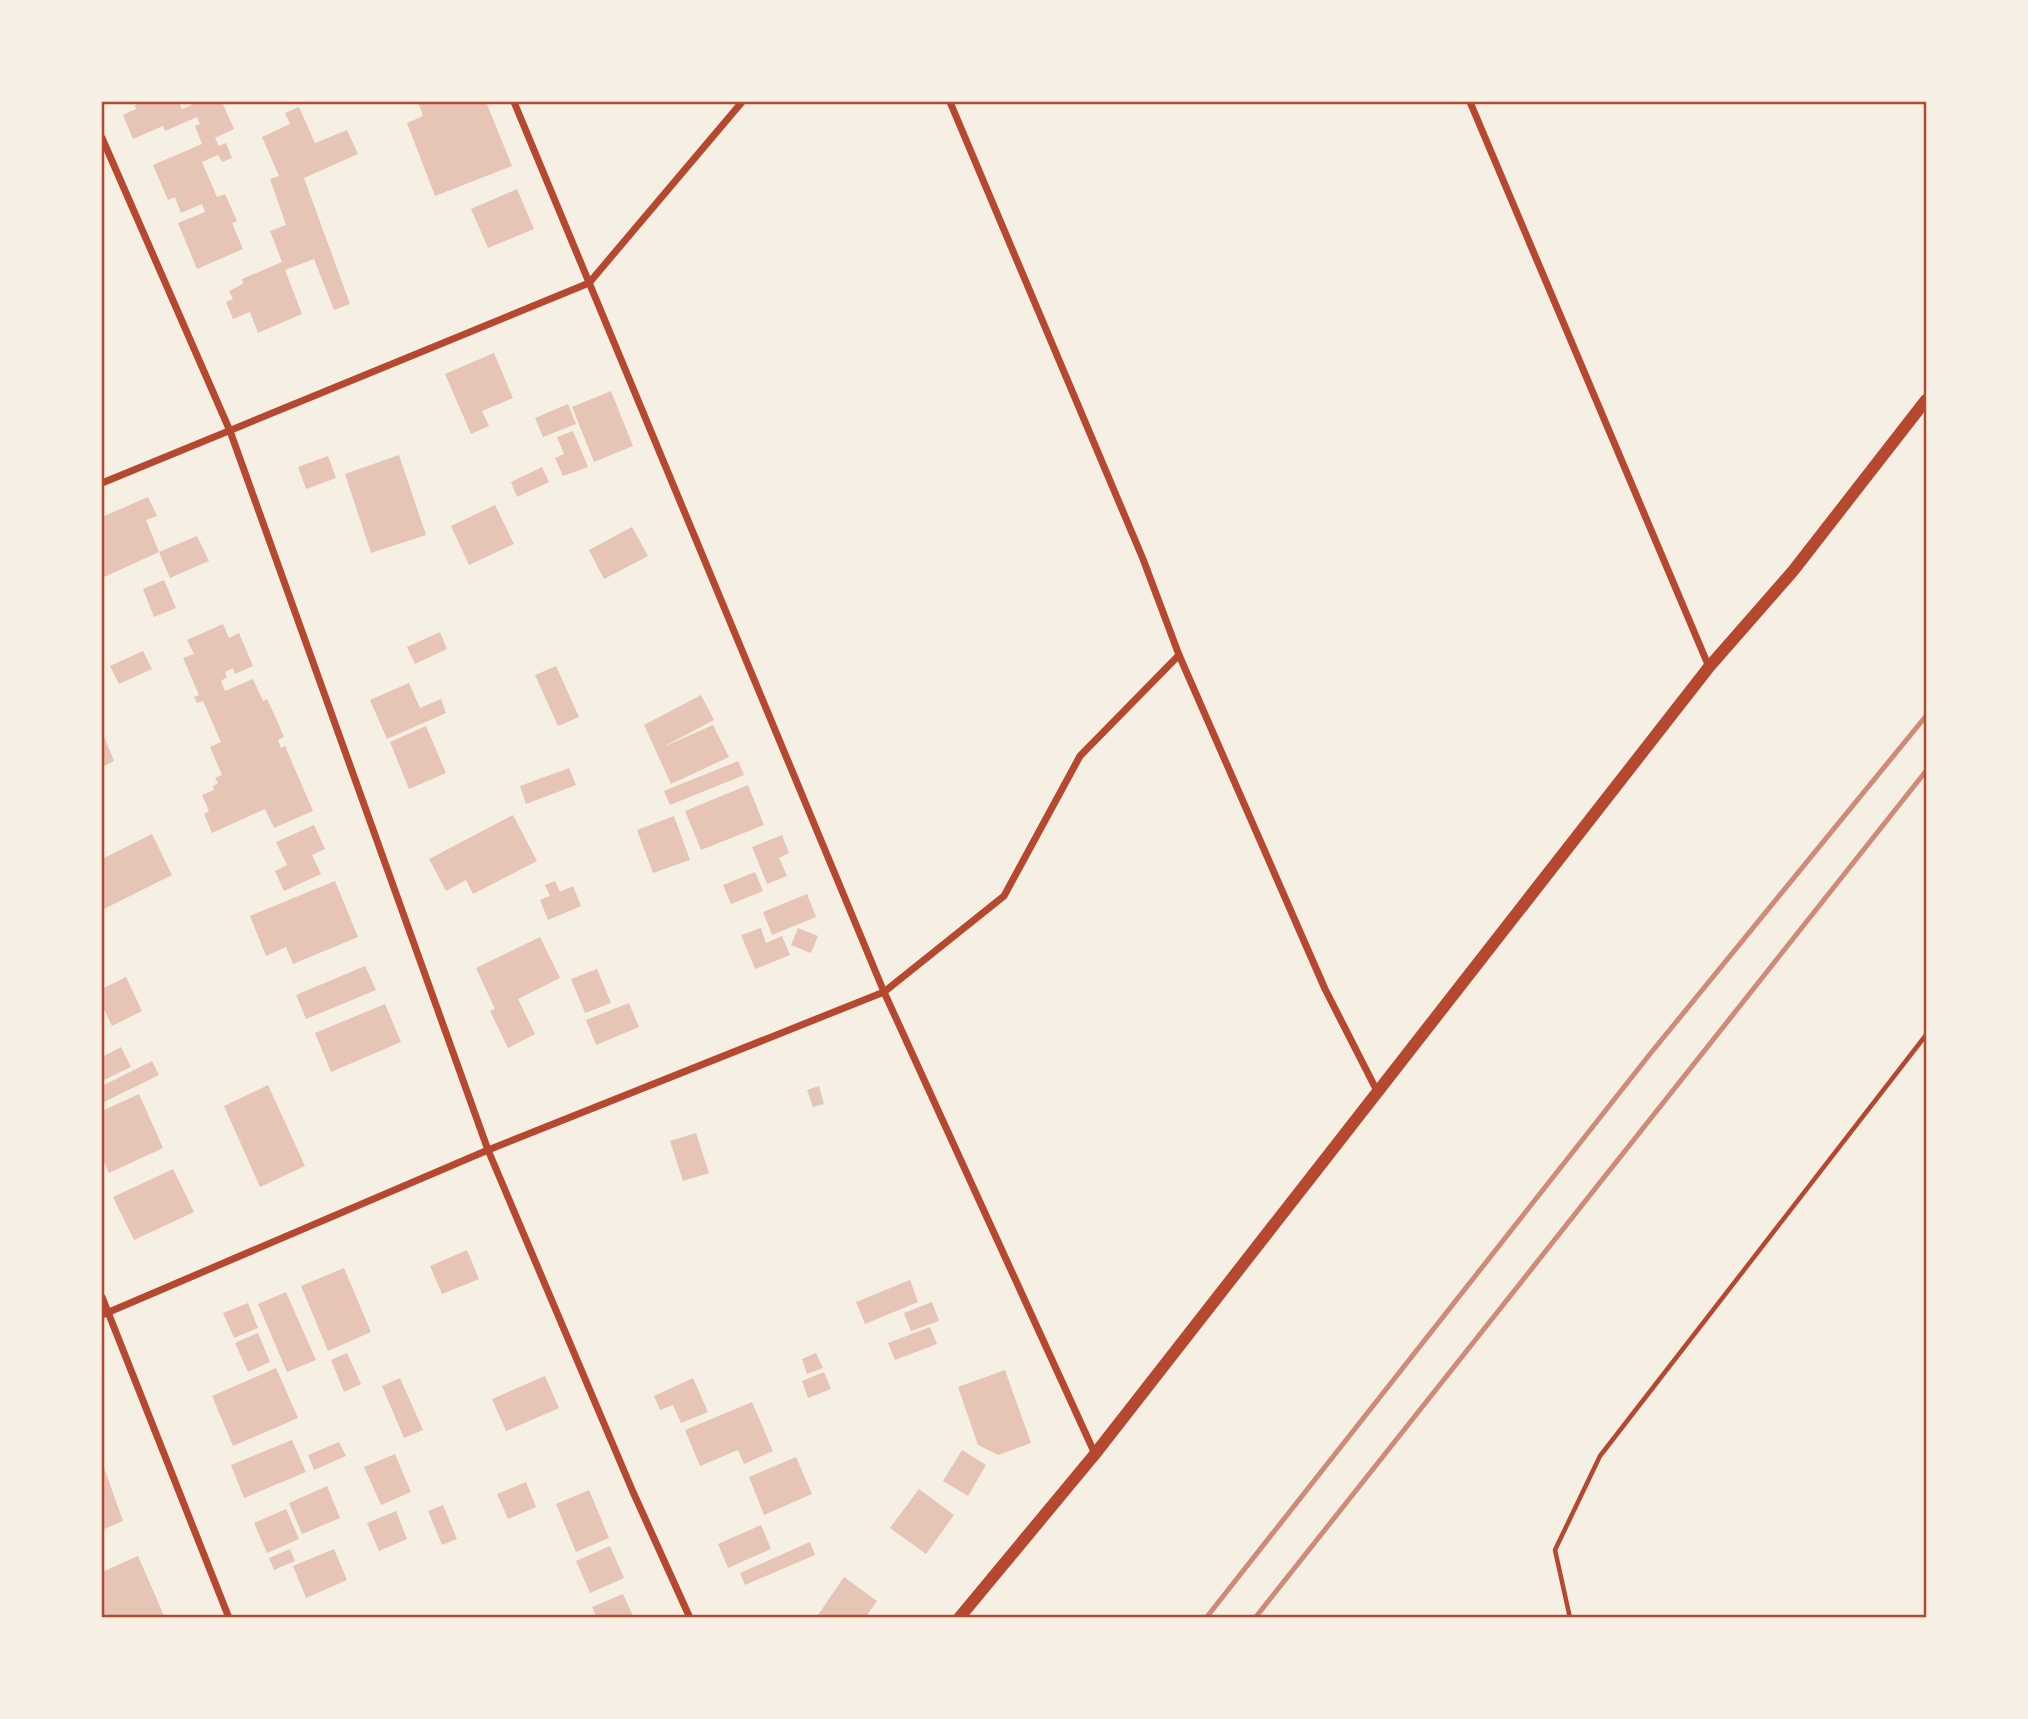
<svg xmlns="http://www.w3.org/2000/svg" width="2028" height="1719" font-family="'Archivo Narrow',sans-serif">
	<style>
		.building { fill: #e6c5b7 }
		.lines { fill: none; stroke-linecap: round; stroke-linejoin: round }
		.path { stroke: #b5482f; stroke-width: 4.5 }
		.minor { stroke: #b5482f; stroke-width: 7 }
		.tertiary { stroke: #b5482f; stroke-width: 12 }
		.rail { stroke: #cf8b77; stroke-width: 5 }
		.neatline { fill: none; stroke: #b5482f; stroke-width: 2.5 }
	</style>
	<rect width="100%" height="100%" fill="#f6efe4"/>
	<g class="building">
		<path d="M143,102H179L182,109L192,105L190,102H222L234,129L215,138L219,146L226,143L232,158L222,162L218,155L202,162L217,197L225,194L237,221L232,223L243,249L197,269L178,223L205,212L202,204L181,213L175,197L168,200L153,165L202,144L195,126L200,124L197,117L165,131L163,126L133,139L123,115L136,109L135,105Z"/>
		<path d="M418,102H486L512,166L435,196L407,123L423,116Z"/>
		<path d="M299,107L315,143L347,130L358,154L304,178L350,304L334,310L314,259L285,270L302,314L258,333L250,312L233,319L226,302L233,299L229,291L243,284L242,279L282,262L270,231L286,225L270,179L279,176L262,137L290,124L285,113Z"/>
		<path d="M517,189L534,229L488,248L471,209Z"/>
		<path d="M494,353L513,398L482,411L489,426L471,434L445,374Z"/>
		<path d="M611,391L633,446L594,462L572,407Z"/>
		<path d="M568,404L576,424L543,437L535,418Z"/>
		<path d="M573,431L588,467L563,476L555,458L564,454L557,437Z"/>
		<path d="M399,455L426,535L371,553L345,474Z"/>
		<path d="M328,456L336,478L306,489L298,467Z"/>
		<path d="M542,467L549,482L517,497L511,482Z"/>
		<path d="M148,497L157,516L146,520L159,552L102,578V517Z"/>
		<path d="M495,505L514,544L469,565L451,526Z"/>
		<path d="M632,527L648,556L604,579L589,550Z"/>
		<path d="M197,536L209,561L170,578L159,552Z"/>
		<path d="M164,580L176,608L154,617L143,589Z"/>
		<path d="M223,624L229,638L239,633L253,666L235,674L233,668L225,672L227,677L221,681L225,691L253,679L263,701L267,699L276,718L284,737L278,740L281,748L285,746L313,811L274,828L265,809L212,833L204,814L209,811L202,795L214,790L213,786L218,783L215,778L222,775L210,747L221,742L203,701L197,703L194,697L199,695L183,658L194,654L187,640Z"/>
		<path d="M440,632L447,649L415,664L407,647Z"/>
		<path d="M143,651L152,669L119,684L110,666Z"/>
		<path d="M556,666L579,717L558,726L535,675Z"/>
		<path d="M409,683L420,708L441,699L446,713L387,739L370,700Z"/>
		<path d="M701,695L714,720L661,748L713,725L729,757L671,784L644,725Z"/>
		<path d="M426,726L446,773L409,789L390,742Z"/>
		<path d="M102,732L114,761L102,767Z"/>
		<path d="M738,761L744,775L670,805L664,791Z"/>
		<path d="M569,768L576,785L526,804L520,786Z"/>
		<path d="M748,785L764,825L701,850L685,811Z"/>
		<path d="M513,815L537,861L473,894L466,880L446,891L429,859Z"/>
		<path d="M674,816L690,860L653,873L637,830Z"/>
		<path d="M314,825L325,849L312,855L321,874L284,891L275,871L287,865L276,842Z"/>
		<path d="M152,834L172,875L102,910V859Z"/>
		<path d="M782,835L789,853L779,858L787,876L767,884L752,847Z"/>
		<path d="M755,872L763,891L731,904L723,885Z"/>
		<path d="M335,881L358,937L293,964L286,947L266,956L250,916Z"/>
		<path d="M555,881L560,892L573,886L581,906L548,920L540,900L550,896L545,885Z"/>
		<path d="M807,894L816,917L772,935L763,912Z"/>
		<path d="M761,928L766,943L782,936L790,955L755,969L741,935Z"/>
		<path d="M798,928L818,936L811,953L791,945Z"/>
		<path d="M540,937L560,978L518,999L535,1034L508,1048L490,1011L495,1009L476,968Z"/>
		<path d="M365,966L376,990L306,1019L296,995Z"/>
		<path d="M597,969L611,1003L585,1013L571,979Z"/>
		<path d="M126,977L142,1011L112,1026L102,1005V989Z"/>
		<path d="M629,1003L639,1027L596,1045L586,1020Z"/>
		<path d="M385,1004L401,1042L331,1072L315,1033Z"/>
		<path d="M121,1047L131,1067L102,1081V1057Z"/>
		<path d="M152,1061L159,1075L102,1103V1086Z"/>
		<path d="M268,1085L305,1166L260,1187L224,1106Z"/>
		<path d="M819,1086L824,1104L813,1107L807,1090Z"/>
		<path d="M139,1094L163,1148L109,1173L102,1158V1111Z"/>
		<path d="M696,1133L709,1173L683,1181L670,1141Z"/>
		<path d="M173,1169L194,1212L134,1240L113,1197Z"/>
		<path d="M467,1250L479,1279L442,1294L430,1266Z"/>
		<path d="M344,1268L371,1332L328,1351L301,1286Z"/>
		<path d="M910,1280L918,1302L865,1324L856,1302Z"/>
		<path d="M286,1292L316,1360L287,1372L258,1304Z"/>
		<path d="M932,1302L939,1321L911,1331L904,1313Z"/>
		<path d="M248,1303L258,1328L234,1338L223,1313Z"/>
		<path d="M930,1327L937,1344L895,1360L888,1343Z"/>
		<path d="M258,1333L270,1362L248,1372L235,1343Z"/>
		<path d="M347,1353L361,1384L344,1392L331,1360Z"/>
		<path d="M816,1353L823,1368L807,1374L802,1359Z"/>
		<path d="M276,1368L298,1418L233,1446L212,1396Z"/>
		<path d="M1005,1370L1031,1443L998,1455L978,1445L958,1387Z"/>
		<path d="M824,1372L831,1389L808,1398L802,1381Z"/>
		<path d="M545,1376L559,1408L506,1431L492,1399Z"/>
		<path d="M400,1378L423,1430L404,1438L382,1386Z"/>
		<path d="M693,1378L708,1412L681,1423L673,1405L660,1410L654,1396Z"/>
		<path d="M752,1402L773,1451L744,1464L738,1450L700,1466L685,1430Z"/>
		<path d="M292,1440L306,1472L244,1498L231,1465Z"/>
		<path d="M339,1442L346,1456L314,1470L308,1455Z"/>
		<path d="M962,1450L986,1465L968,1496L943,1481Z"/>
		<path d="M395,1454L411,1492L381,1505L364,1467Z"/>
		<path d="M796,1457L812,1494L764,1515L749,1477Z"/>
		<path d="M102,1462L123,1521L102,1530Z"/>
		<path d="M526,1482L536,1507L508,1519L497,1494Z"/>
		<path d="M327,1486L340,1518L302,1534L289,1503Z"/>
		<path d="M919,1489L954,1515L926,1554L890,1528Z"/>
		<path d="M589,1490L609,1538L576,1552L556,1504Z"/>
		<path d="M443,1505L457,1539L442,1545L428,1511Z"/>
		<path d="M286,1509L299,1539L267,1553L254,1523Z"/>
		<path d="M396,1511L407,1539L379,1551L367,1523Z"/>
		<path d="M761,1525L771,1549L728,1568L718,1544Z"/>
		<path d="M810,1542L815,1555L745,1585L740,1573Z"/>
		<path d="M610,1546L624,1578L590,1593L576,1561Z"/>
		<path d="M290,1549L295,1561L274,1570L269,1558Z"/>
		<path d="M334,1549L347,1580L306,1598L293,1566Z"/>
		<path d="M138,1556L165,1618H102V1572Z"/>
		<path d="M844,1577L877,1601L865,1618H816Z"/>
		<path d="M623,1594L633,1616L597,1618L592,1607Z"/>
	</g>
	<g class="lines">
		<path class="path" d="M1570,1618L1555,1550L1600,1456L1926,1035"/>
		<g class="minor">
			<path d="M514,102L884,992L1095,1454"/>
			<path d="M950,102L1143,559L1179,655L1325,989L1377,1091"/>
			<path d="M1470,102L1709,667"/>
			<path d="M102,138L230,431L488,1150L633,1492L690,1618"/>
			<path d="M102,483L589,283L742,102"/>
			<path d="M102,1297L229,1618"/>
			<path d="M102,1315L488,1150L884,992L1004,896L1080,756L1179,655"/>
		</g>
		<path class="tertiary" d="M959,1618L1095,1454L1709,667L1793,571L1926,400"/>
		<g class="rail">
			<path d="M1206,1618L1650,1054L1926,716"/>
			<path d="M1255,1618L1926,771"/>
		</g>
	</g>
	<rect width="2028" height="1719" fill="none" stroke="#f6efe4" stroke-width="206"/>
	<rect x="103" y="103" width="1822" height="1513" class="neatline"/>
</svg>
